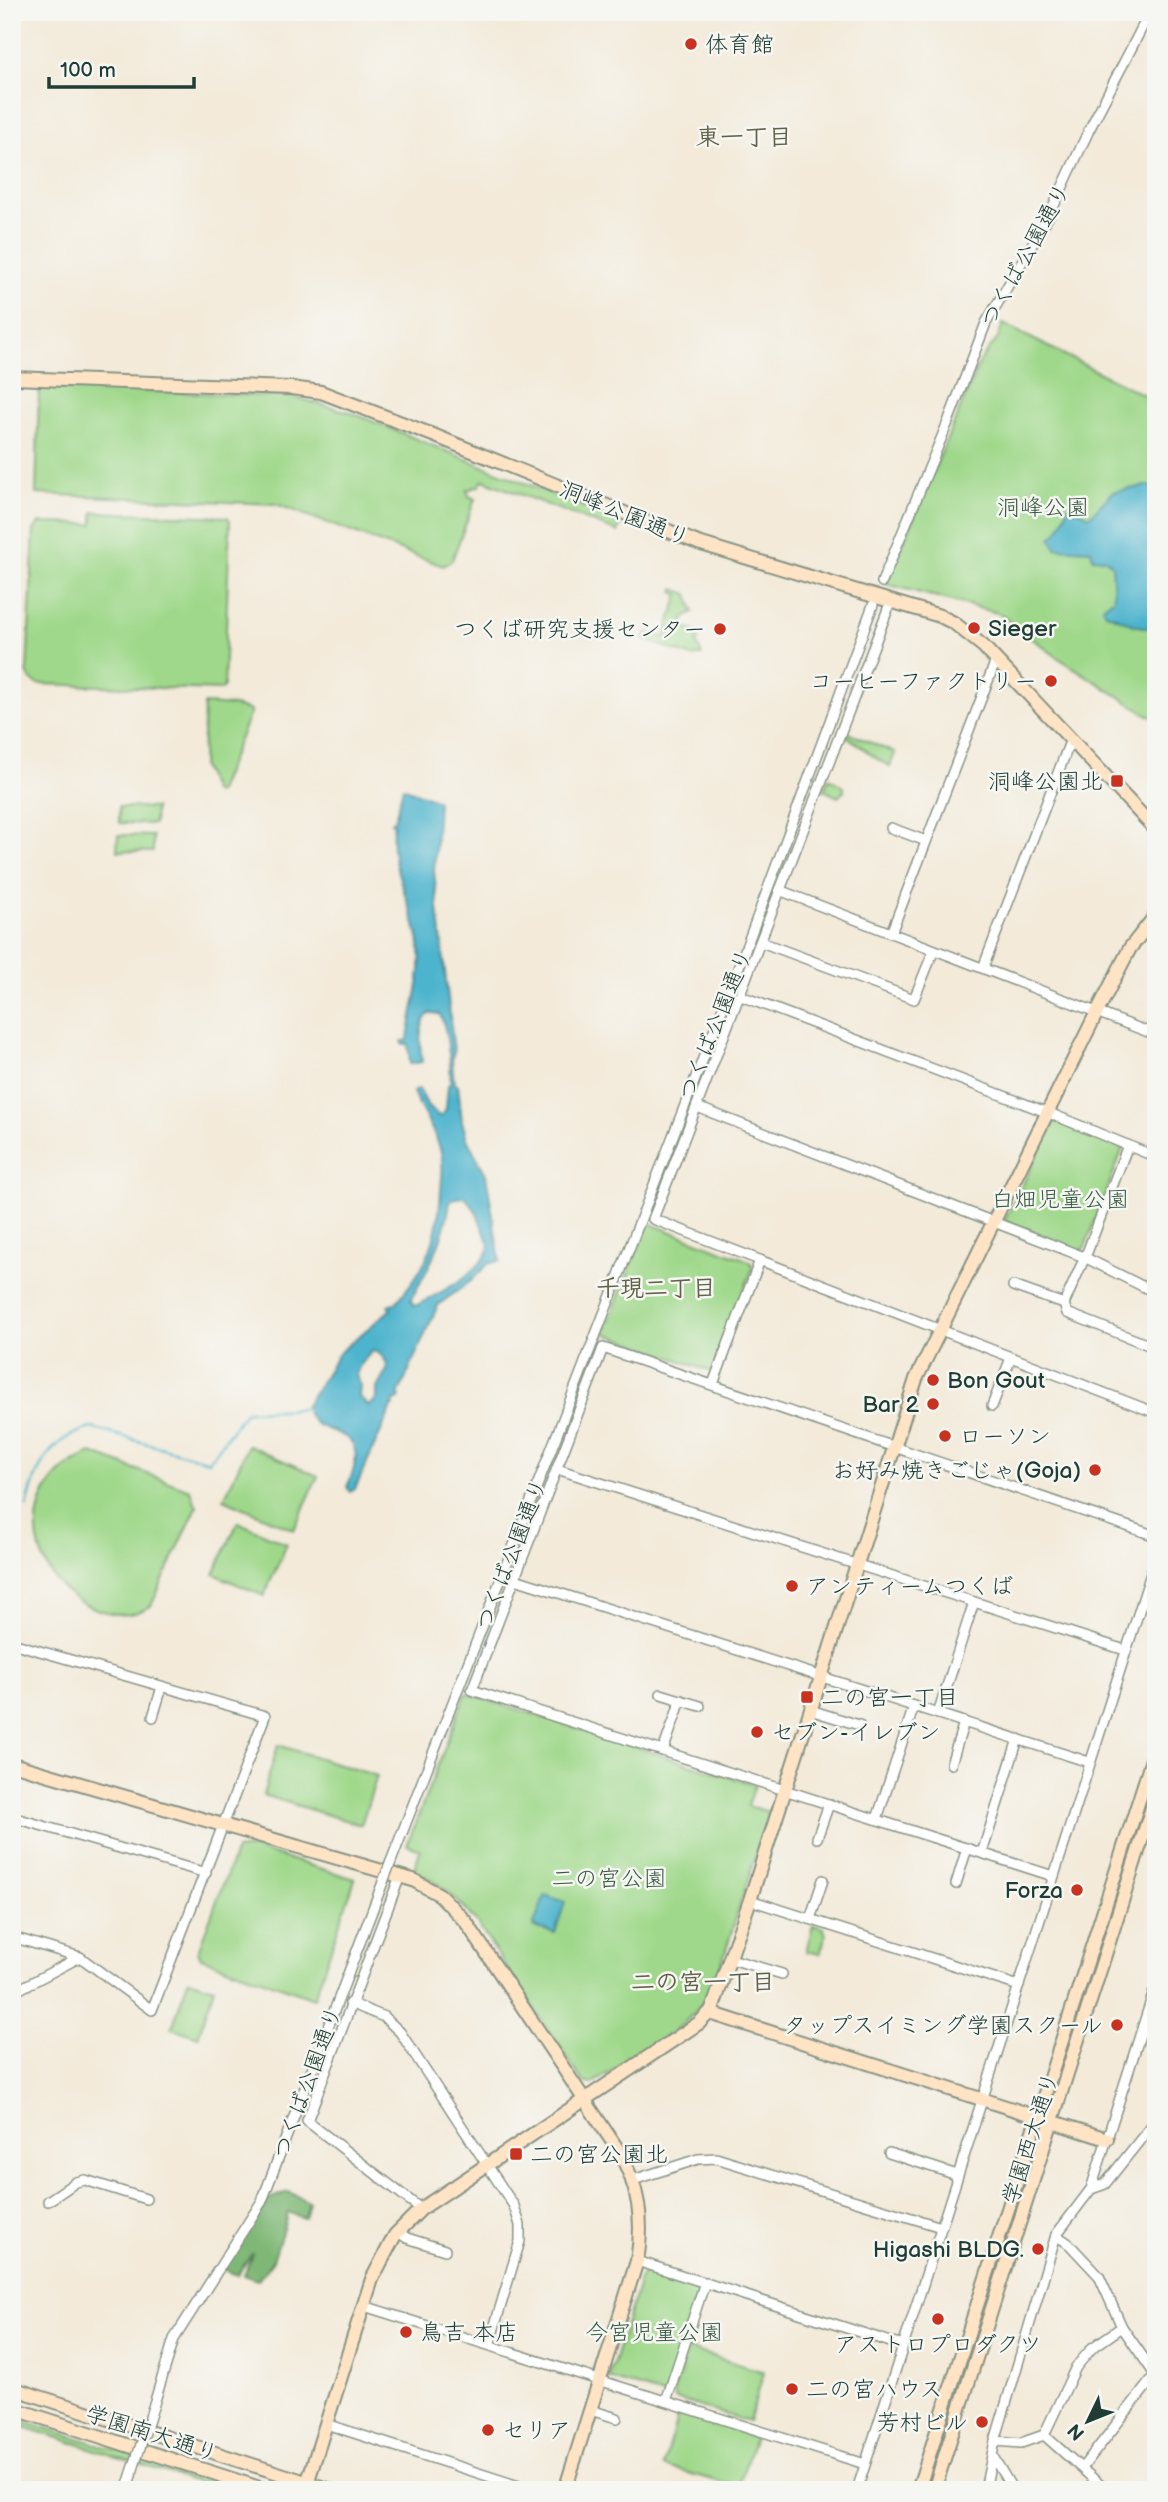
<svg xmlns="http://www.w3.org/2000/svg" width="1168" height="2502" font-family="'Balsamiq Sans','Klee One',sans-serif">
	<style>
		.green { fill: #9fd88a; stroke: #5f8a5f; stroke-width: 2 }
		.forest { fill: #7fb876; stroke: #4f7a55; stroke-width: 2 }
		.water { fill: #4eb4cd; stroke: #367880; stroke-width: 2; fill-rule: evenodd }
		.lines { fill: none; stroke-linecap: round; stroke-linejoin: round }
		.stream { stroke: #4eb4cd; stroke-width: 2.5 }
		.street-casing { stroke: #899486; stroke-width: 12 }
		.secondary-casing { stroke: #899486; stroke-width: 16 }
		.street { stroke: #fff; stroke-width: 9 }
		.secondary { stroke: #fee4c5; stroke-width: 12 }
		.street-bridge-casing { stroke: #899486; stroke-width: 12; stroke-linecap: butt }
		.street-bridge { stroke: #fff; stroke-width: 9 }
		.poi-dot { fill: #c8321e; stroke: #f6f6f2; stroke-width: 2.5 }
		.labels { text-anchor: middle; stroke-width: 5; stroke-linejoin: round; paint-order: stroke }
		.poi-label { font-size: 23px; fill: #1f3d34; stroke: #f6f6f2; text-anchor: start }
		.street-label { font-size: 23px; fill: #1f3d34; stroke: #f6f6f2 }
		.park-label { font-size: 23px; fill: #395c45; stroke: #f6f6f2 }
		.neighbourhood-label { font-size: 24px; font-weight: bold; fill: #626249; stroke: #f6f6f2 }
	</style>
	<rect width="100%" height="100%" fill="#f6f6f2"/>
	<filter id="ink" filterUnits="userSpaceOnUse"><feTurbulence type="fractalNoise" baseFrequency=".0143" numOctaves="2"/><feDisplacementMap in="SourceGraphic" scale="14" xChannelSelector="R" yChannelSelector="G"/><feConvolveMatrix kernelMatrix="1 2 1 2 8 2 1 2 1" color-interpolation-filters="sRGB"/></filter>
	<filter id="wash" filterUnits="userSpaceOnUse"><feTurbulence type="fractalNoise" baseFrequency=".00686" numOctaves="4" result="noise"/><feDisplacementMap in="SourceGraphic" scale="28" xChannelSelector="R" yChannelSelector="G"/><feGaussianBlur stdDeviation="1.57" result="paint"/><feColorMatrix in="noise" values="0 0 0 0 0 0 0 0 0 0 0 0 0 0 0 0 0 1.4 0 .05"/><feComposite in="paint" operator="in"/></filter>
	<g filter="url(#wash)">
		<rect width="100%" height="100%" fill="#f3ead9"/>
		<g class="green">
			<path d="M1003,324L1156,401V720L1057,657L998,613L886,584L980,361L998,338Z"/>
			<path d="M44,387L293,397L350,412L621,522L618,532L483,480L479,486L467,490L469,496L475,499L452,560L443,566L276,504L36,494L39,391Z"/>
			<path d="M93,512L227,517L230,520L224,686L221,690L38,684L30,679L27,671L34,530L39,523L93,524Z"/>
			<path d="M674,589L688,594L694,612L686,616L683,621L687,629L695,631L699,640L696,642L702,655L692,657L644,639L647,632L664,638L679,595L673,592Z"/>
			<path d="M204,704L234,706L251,711L217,794L214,793L202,767Z"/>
			<path d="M846,732L895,753L890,766C873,759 861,744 844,735Z"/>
			<path d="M829,778L844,787V791L838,797L824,790Z"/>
			<path d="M119,807L155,808L154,824L119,823Z"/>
			<path d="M118,835L153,836V852L117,851Z"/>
			<path d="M1055,1120L1120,1146L1122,1151L1085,1247L1080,1251L1004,1221Z"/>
			<path d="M648,1223L750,1261L753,1267L712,1372L604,1333Z"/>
			<path d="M248,1445L318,1476L294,1530L224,1499Z"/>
			<path d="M92,1453L190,1490L197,1507L151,1606C145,1609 138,1613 131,1614C121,1616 109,1613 99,1610C39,1592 13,1512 64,1469C73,1462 80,1457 92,1453Z"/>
			<path d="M238,1522L287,1544L264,1596L214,1574Z"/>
			<path d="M466,1693L755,1785L748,1806L769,1812L720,1969L701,2006L681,2026L592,2084L583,2082L476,1922C458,1899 441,1883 414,1871L420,1850L407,1845Z"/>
			<path d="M278,1745L377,1776L361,1825L263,1795Z"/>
			<path d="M252,1848L355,1879L314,1998L201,1958L198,1951L236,1850Z"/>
			<path d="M813,1925L823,1928L826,1934L820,1954L806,1951Z"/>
			<path d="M188,1980L214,1988L198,2037L172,2028Z"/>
			<path d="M646,2269L696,2284L698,2290L666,2393L662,2395L611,2379L610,2375L643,2271Z"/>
			<path d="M688,2349L764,2372L749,2422L675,2399L673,2395Z"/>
			<path d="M679,2411L755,2437L738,2487L663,2466Z"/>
			<path d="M12,2417L241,2490H221L12,2423Z"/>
		</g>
		<path class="forest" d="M288,2192L309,2202L305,2218L288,2213L273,2260L258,2280L244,2275L253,2252L237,2275L223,2269L268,2199Z"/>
		<g class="water">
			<path d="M1146,486L1156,487V628L1153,629L1134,625L1104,612L1103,607L1114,598L1112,565L1106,559L1093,558L1091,550L1056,548L1051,538C1063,529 1062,519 1069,506L1090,516L1113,492Z"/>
			<path d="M403,787L438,801L434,871L454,1053L452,1057L454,1084L458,1085L462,1121L467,1139L486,1174L500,1261L489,1263L471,1281L438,1305L398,1395L400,1397L398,1400H395L355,1489L350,1492L347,1487C380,1414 308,1446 306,1405L339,1353L391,1309L389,1306L393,1303L395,1304C429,1264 438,1241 441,1190C442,1177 444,1164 441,1152C436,1131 421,1112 413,1092L419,1089L429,1108L439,1116L442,1115L446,1109L448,1085L450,1084C451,1069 448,1026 439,1014L430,1013C417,1022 420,1048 422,1062L410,1064L408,1044H402V1041L408,1040C411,1010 423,980 420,949C416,908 385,863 394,824L391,822L395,819ZM465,1197L476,1211L490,1247C481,1273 440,1293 417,1305H413L411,1299C429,1268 445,1237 450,1202L456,1198ZM372,1351C381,1352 388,1361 387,1370L377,1388V1399L369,1406L359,1397L360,1385L356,1375L360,1365Z"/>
			<path d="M545,1895L565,1902L555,1933L533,1927Z"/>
		</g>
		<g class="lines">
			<path class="stream" d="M27,1507C35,1469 50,1437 92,1428L209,1461L246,1411L306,1409"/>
		</g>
	</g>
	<g filter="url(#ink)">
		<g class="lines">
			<defs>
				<g id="street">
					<path d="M882,582L948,422L986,323L1050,214L1089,130L1150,12"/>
					<path d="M891,601C812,807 733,1014 653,1219L1156,1413"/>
					<path d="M891,828L926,841"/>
					<path d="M779,890L1156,1035"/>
					<path d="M891,933L996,660"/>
					<path d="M761,942L914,999L934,950"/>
					<path d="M983,968L1071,739"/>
					<path d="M741,996L1054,1115L1156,1157"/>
					<path d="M697,1107L1084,1257L1156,1293"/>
					<path d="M1128,1145L1088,1250L1064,1304L1067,1313L1156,1348"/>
					<path d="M1013,1286L1064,1304"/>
					<path d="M713,1384L760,1260"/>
					<path d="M992,1406L1011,1358"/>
					<path d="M557,1469L1125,1650"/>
					<path d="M515,1579L1089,1762"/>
					<path d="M12,1643L265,1716L152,2010L80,1957L12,1937"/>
					<path d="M661,1694L700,1706"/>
					<path d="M810,1710L859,1725"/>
					<path d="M938,1714L974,1602"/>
					<path d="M153,1717L162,1687"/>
					<path d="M663,1751L681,1700"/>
					<path d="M951,1764L964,1722"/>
					<path d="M12,1817L206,1873"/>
					<path d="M877,1819L914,1706"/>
					<path d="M817,1838L829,1804"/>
					<path d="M982,1853L1018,1739"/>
					<path d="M390,1864L741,961L873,605"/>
					<path d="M400,1876L307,2121L421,2209"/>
					<path d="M1053,1876L472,1690L603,1348L1156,1536"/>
					<path d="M956,1884L967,1848"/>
					<path d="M750,1900L1019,1986"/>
					<path d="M810,1919L823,1880"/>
					<path d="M731,1959L782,1974"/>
					<path d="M12,1993L80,1957"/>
					<path d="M350,2003L384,2017L400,2032L514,2206L520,2225V2241L489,2345"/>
					<path d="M1144,2023L1156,2027"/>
					<path d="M889,2153L957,2175"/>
					<path d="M633,2180L698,2159L716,2158L941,2227"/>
					<path d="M1091,2189L1105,2184L1156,2120"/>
					<path d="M48,2201L76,2182L85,2180L146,2199"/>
					<path d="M398,2232L407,2238L445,2250"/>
					<path d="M1056,2235L1069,2244L1099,2276L1122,2327L1156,2376"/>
					<path d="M637,2261L903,2346"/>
					<path d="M364,2306L865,2464"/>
					<path d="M666,2401L705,2282"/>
					<path d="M154,2404L174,2339L262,2201L383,1882"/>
					<path d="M590,2410L617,2418"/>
					<path d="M326,2424L531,2490"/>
					<path d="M1044,2435L1076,2367L1092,2348L1122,2327"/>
					<path d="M995,2441L1021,2443L1044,2435L1106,2490"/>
					<path d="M992,2455L1013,2490"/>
					<path d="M1082,2468L1156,2374"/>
					<path d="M857,2490L1156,1558"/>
					<path d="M985,2490L995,2441L1056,2235L1091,2189L1156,1985"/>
				</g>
				<g id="secondary">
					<path d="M12,378L291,388L321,392L433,435L698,543L940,616L954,623L983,646L1156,830"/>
					<path d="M12,1764L413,1880L440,1895L466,1922L618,2150C639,2186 644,2220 637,2261L565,2490"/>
					<path d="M710,2013L1107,2139"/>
					<path d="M12,2388L331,2490"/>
					<path d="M12,2408L266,2490"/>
					<path d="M305,2490L372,2279L395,2235L421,2209L699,2023L712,2010L750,1900L916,1379L1097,1012L1130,948L1156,915"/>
					<path d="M918,2490L1156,1747"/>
					<path d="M934,2490L1156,1795"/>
				</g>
			</defs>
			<use href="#street" class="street-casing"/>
			<use href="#secondary" class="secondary-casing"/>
			<use href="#street" class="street"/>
			<use href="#secondary" class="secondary"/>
			<defs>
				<g id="street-bridge">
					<path d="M383,1882L390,1864"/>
					<path d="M127,2488L154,2404"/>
				</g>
			</defs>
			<use href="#street-bridge" class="street-bridge-casing"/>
			<use href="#street-bridge" class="street-bridge"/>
		</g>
	</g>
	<g class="poi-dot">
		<circle cx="691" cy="44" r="7"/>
		<circle cx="974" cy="628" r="7"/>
		<circle cx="720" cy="629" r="7"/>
		<circle cx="1051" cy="681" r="7"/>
		<rect x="1110" y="774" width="14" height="14" rx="3.5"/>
		<circle cx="933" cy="1380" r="7"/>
		<circle cx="933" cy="1404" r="7"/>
		<circle cx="945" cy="1436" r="7"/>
		<circle cx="1095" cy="1470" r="7"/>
		<circle cx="792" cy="1586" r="7"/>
		<rect x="800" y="1690" width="14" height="14" rx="3.5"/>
		<circle cx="757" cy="1732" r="7"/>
		<circle cx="1077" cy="1890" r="7"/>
		<circle cx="1117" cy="2025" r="7"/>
		<rect x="509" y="2147" width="14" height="14" rx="3.5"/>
		<circle cx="1038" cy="2249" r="7"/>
		<circle cx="938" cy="2319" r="7"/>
		<circle cx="406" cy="2332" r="7"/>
		<circle cx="792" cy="2389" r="7"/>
		<circle cx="982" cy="2422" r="7"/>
		<circle cx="488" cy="2430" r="7"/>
	</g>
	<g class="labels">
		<g class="poi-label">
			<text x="705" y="52">体育館</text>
			<text x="988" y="636">Sieger</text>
			<text x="706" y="637" text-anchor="end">つくば研究支援センター</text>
			<text x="1037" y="689" text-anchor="end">コーヒーファクトリー</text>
			<text x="1103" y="789" text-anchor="end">洞峰公園北</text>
			<text x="947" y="1388">Bon Gout</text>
			<text x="919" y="1412" text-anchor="end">Bar 2</text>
			<text x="959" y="1444">ローソン</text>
			<text x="1081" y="1478" text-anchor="end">お好み焼きごじゃ(Goja)</text>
			<text x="806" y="1594">アンティームつくば</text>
			<text x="821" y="1705">二の宮一丁目</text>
			<text x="771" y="1740">セブン-イレブン</text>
			<text x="1063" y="1898" text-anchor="end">Forza</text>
			<text x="1103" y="2033" text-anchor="end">タップスイミング学園スクール</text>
			<text x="530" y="2162">二の宮公園北</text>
			<text x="1024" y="2257" text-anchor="end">Higashi BLDG.</text>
			<text x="420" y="2340">鳥吉 本店</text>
			<text x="938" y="2352" text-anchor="middle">アストロプロダクツ</text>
			<text x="806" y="2397">二の宮ハウス</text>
			<text x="968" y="2430" text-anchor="end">芳村ビル</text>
			<text x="502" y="2438">セリア</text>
		</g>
		<g class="street-label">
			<text transform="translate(1025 255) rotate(-61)" y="8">つくば公園通り</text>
			<text transform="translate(625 513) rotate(22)" y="8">洞峰公園通り</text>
			<text transform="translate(715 1024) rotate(-68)" y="8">つくば公園通り</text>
			<text transform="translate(511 1554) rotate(-69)" y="8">つくば公園通り</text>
			<text transform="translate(307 2082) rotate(-70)" y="8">つくば公園通り</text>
			<text transform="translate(1030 2138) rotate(-72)" y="8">学園西大通り</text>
			<text transform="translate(152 2433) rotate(18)" y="8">学園南大通り</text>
		</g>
		<g class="park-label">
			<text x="1043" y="515">洞峰公園</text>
			<text x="1060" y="1207">白畑児童公園</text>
			<text x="609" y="1886">二の宮公園</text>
			<text x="654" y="2340">今宮児童公園</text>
		</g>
		<g class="neighbourhood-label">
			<text x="744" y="145">東一丁目</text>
			<text x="656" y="1296">千現二丁目</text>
			<text x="703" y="1990">二の宮一丁目</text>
		</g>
	</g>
	<rect width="1168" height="2502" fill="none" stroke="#f6f6f2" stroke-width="42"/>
	<g transform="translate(1088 2421) rotate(227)" stroke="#f6f6f2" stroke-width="5" paint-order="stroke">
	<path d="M0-5L12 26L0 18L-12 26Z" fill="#1f3d34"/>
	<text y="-10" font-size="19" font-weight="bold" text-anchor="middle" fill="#1f3d34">N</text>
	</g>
	<path d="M49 77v10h145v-10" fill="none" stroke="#1f3d34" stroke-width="3.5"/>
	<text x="60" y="77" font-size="21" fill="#1f3d34" stroke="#f6f6f2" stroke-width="5" paint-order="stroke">100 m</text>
</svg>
